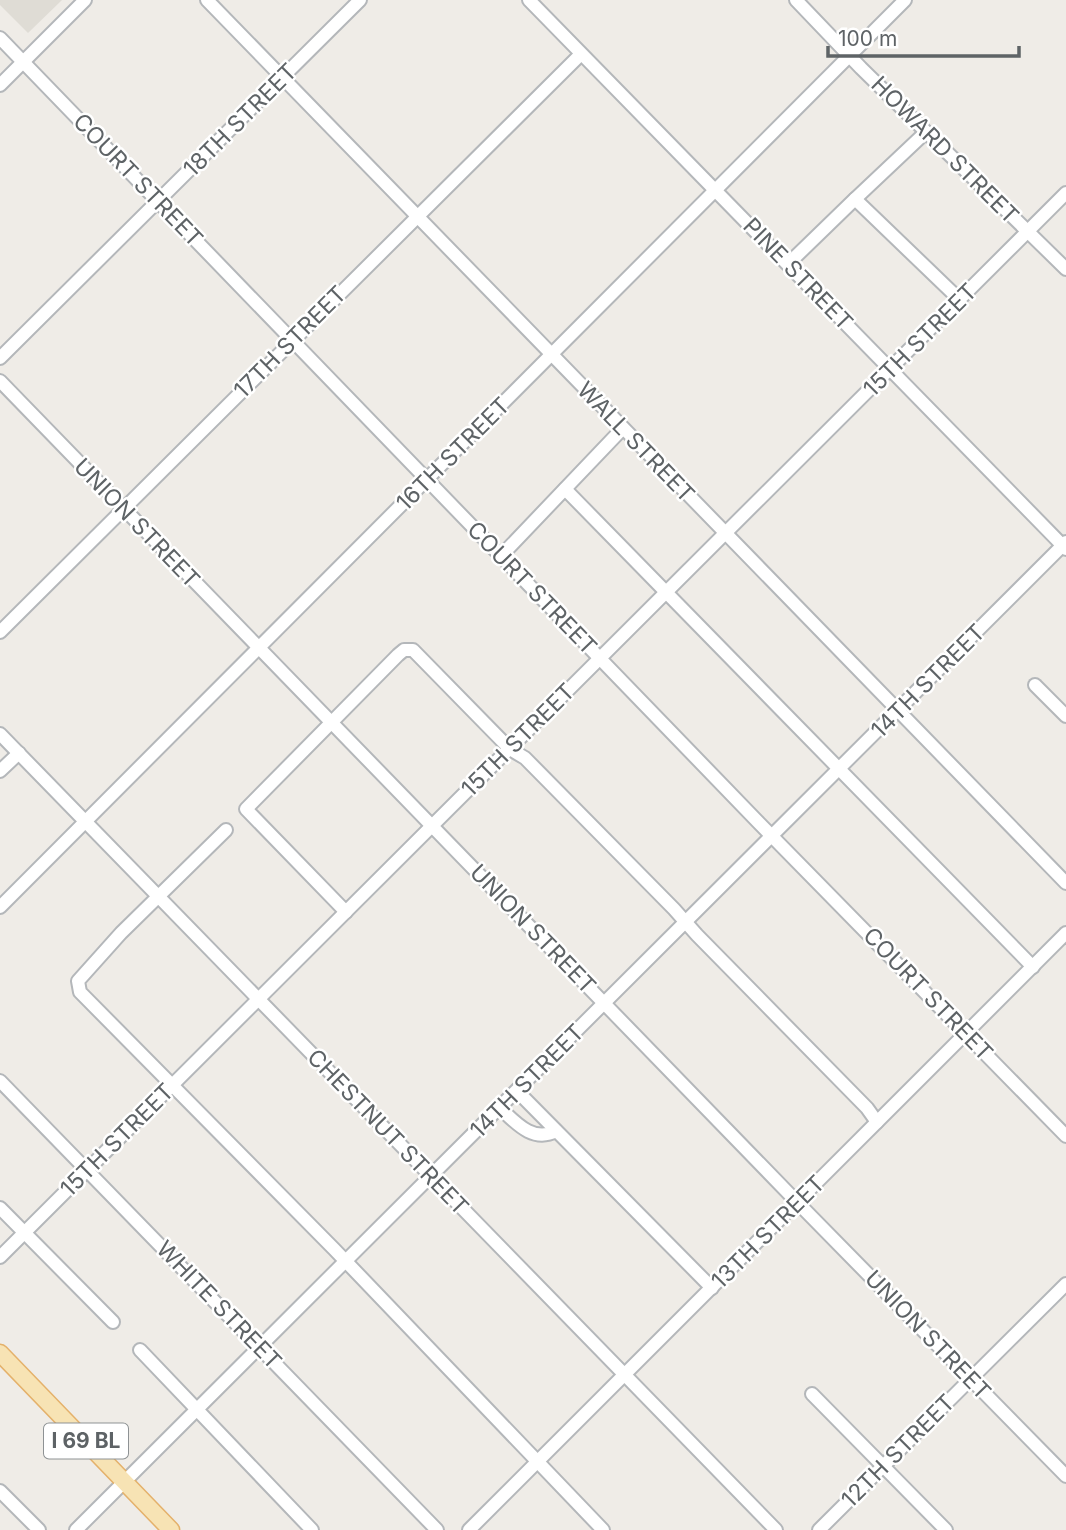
<svg xmlns="http://www.w3.org/2000/svg" width="1066" height="1530" font-family="Inter,sans-serif">
	<style>
		.education { fill: #dfdcd5 }
		.lines { fill: none; stroke-linecap: round; stroke-linejoin: round }
		.minor-casing { stroke: #b4b7ba; stroke-width: 16 }
		.major-casing { stroke: #e4b16b; stroke-width: 19 }
		.minor { stroke: #fff; stroke-width: 12 }
		.major { stroke: #f7e3b4; stroke-width: 16 }
		.labels { text-anchor: middle; stroke-width: 5; stroke-linejoin: round; paint-order: stroke }
		.shield { fill: #fff; stroke: #8e9294; stroke-width: 2 }
		.shield-label { font-size: 21px; font-weight: bold; fill: #5e6366 }
		.street-label { font-size: 23px; fill: #5e6366; stroke: #fff }
	</style>
	<rect width="100%" height="100%" fill="#efece7"/>
	<path class="education" d="M0,0H62L28,33L0,5Z"/>
	<g class="lines">
		<defs>
			<g id="minor">
				<path d="M207,0L1066,883"/>
				<path d="M529,0L1066,549"/>
				<path d="M796,0L861,68L1066,269"/>
				<path d="M0,38L759,823L1066,1136"/>
				<path d="M0,85L85,0"/>
				<path d="M855,199L926,132"/>
				<path d="M788,264L855,199L960,300"/>
				<path d="M0,358L360,0"/>
				<path d="M0,381L797,1202L1066,1476"/>
				<path d="M565,489L1033,967"/>
				<path d="M500,557L623,428"/>
				<path d="M0,632L581,54"/>
				<path d="M1035,685L1066,716"/>
				<path d="M0,734L776,1530"/>
				<path d="M0,771L19,753"/>
				<path d="M226,830L121,933L78,981L80,992L334,1249L603,1530"/>
				<path d="M0,907L905,0"/>
				<path d="M346,912L246,809L398,655L404,650H413L510,749L525,758L674,909L697,935L867,1108L877,1122"/>
				<path d="M0,1081L437,1530"/>
				<path d="M518,1092L712,1288"/>
				<path d="M500,1108C516,1123 533,1143 556,1131"/>
				<path d="M0,1208L113,1322"/>
				<path d="M0,1257L1066,193"/>
				<path d="M140,1350L312,1530"/>
				<path d="M812,1394L946,1530"/>
				<path d="M0,1491L39,1530"/>
				<path d="M76,1530L1066,542"/>
				<path d="M469,1530L1066,933"/>
				<path d="M819,1530L1066,1284"/>
			</g>
			<path id="major" d="M0,1353L171,1530"/>
		</defs>
		<use href="#minor" class="minor-casing"/>
		<use href="#major" class="major-casing"/>
		<use href="#minor" class="minor"/>
		<use href="#major" class="major"/>
	</g>
	<g class="labels">
		<rect class="shield" x="44" y="1423.5" width="84" height="35" rx="5"/>
		<g class="shield-label">
			<text x="86" y="1448">I 69 BL</text>
		</g>
		<g class="street-label">
			<text transform="translate(240 120) rotate(-45)" y="8">18TH STREET</text>
			<text transform="translate(945 150) rotate(45)" y="8">HOWARD STREET</text>
			<text transform="translate(138 180) rotate(46)" y="8">COURT STREET</text>
			<text transform="translate(798 274) rotate(46)" y="8">PINE STREET</text>
			<text transform="translate(920 340) rotate(-45)" y="8">15TH STREET</text>
			<text transform="translate(290 342) rotate(-45)" y="8">17TH STREET</text>
			<text transform="translate(636 442) rotate(46)" y="8">WALL STREET</text>
			<text transform="translate(453 454) rotate(-45)" y="8">16TH STREET</text>
			<text transform="translate(137 523) rotate(46)" y="8">UNION STREET</text>
			<text transform="translate(532 588) rotate(46)" y="8">COURT STREET</text>
			<text transform="translate(928 681) rotate(-45)" y="8">14TH STREET</text>
			<text transform="translate(518 740) rotate(-45)" y="8">15TH STREET</text>
			<text transform="translate(533 929) rotate(46)" y="8">UNION STREET</text>
			<text transform="translate(928 994) rotate(46)" y="8">COURT STREET</text>
			<text transform="translate(527 1081) rotate(-45)" y="8">14TH STREET</text>
			<text transform="translate(388 1132) rotate(46)" y="8">CHESTNUT STREET</text>
			<text transform="translate(117 1140) rotate(-45)" y="8">15TH STREET</text>
			<text transform="translate(768 1232) rotate(-45)" y="8">13TH STREET</text>
			<text transform="translate(219 1305) rotate(46)" y="8">WHITE STREET</text>
			<text transform="translate(928 1335) rotate(46)" y="8">UNION STREET</text>
			<text transform="translate(898 1451) rotate(-45)" y="8">12TH STREET</text>
		</g>
	</g>
	<path d="M828 46v10h191v-10" fill="none" stroke="#5e6366" stroke-width="3.5"/>
	<text x="838" y="46" font-size="21" fill="#5e6366" stroke="#ffffff" stroke-width="5" paint-order="stroke">100 m</text>
</svg>
